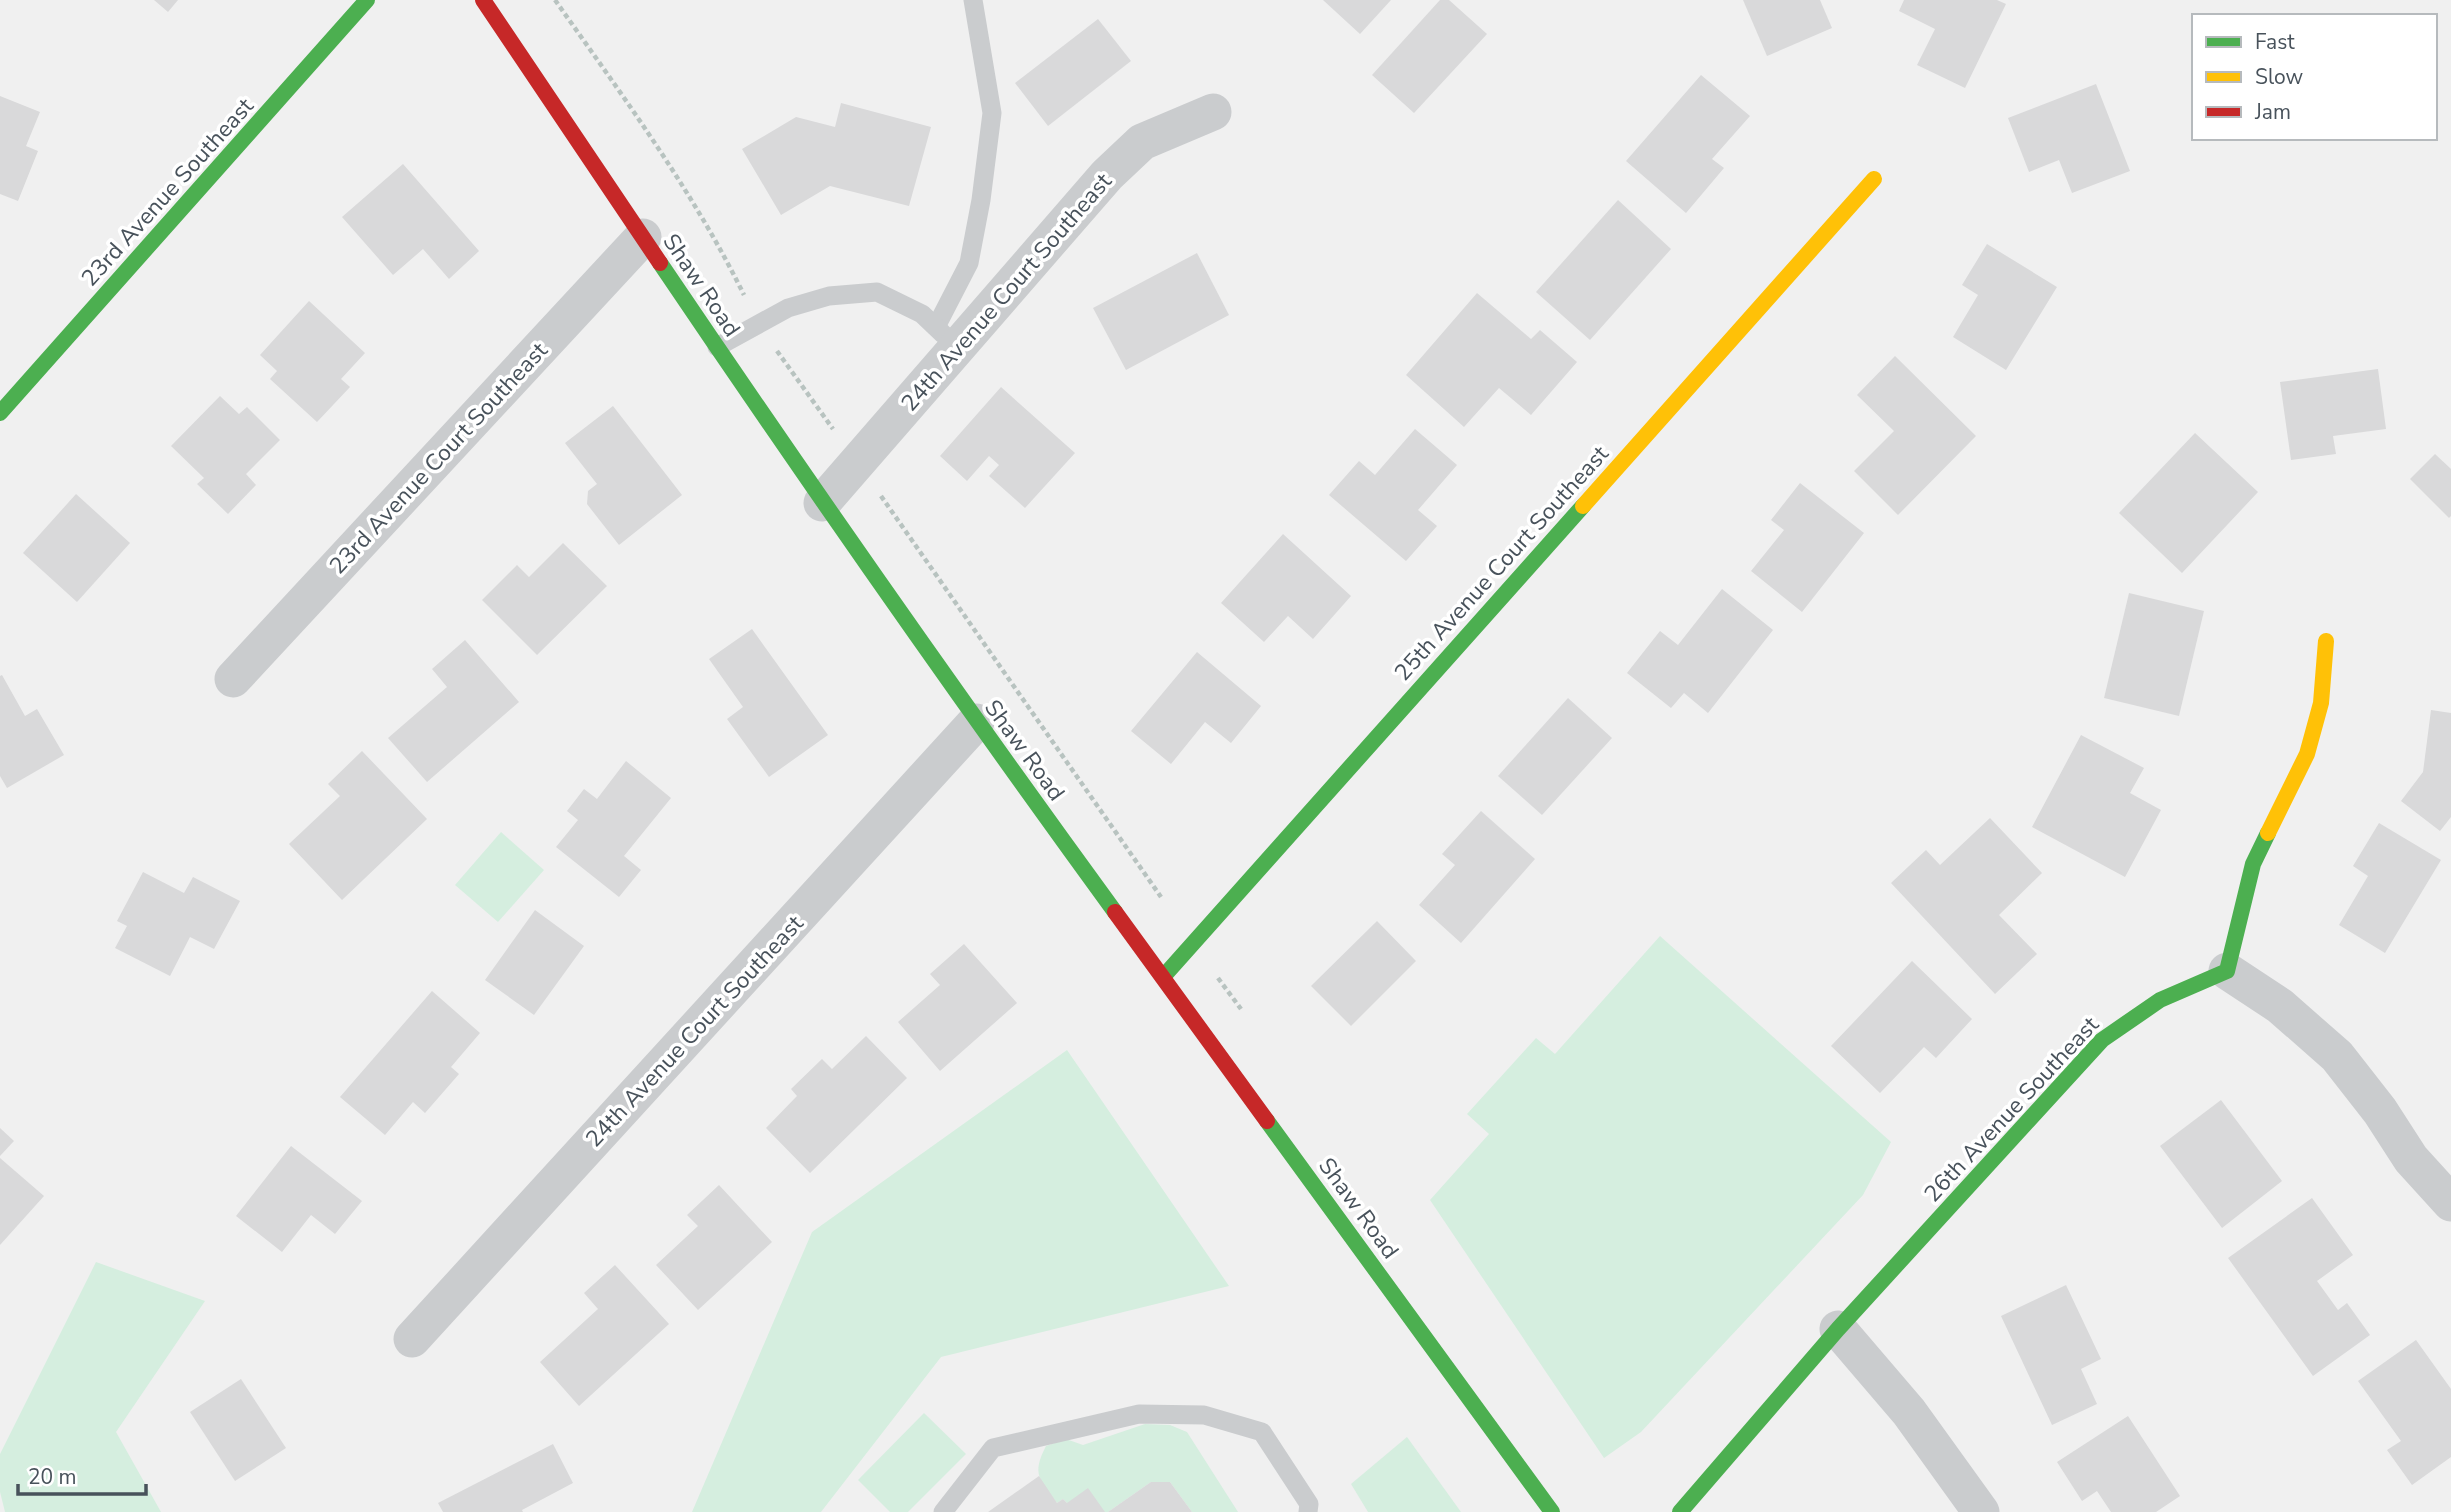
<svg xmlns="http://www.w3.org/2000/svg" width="2451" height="1512" font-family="'Nunito Sans',sans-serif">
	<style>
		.green { fill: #d5eedf }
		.building { fill: #d9d9da }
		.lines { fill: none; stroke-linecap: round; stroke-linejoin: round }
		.path { stroke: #b8c3c0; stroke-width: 4.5; stroke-dasharray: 5 3.5; stroke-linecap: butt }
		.lane { stroke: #caccce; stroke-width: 19 }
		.street { stroke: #caccce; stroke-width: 37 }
		.fast { stroke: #4caf50; stroke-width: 16 }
		.slow { stroke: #ffc107; stroke-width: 16 }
		.jam { stroke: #c62828; stroke-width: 16 }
		.labels { text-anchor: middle; stroke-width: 7; stroke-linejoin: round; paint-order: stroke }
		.street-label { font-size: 23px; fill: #48525b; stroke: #fff }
	</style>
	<rect width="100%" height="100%" fill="#f0f0f0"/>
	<g class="green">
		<path d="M501,832L544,870L498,922L455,885Z"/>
		<path d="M1660,936L1891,1142L1863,1195L1641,1432L1604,1458L1430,1200L1489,1134L1467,1114L1536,1038L1555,1054Z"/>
		<path d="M1067,1050L1229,1286L941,1357L821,1512H692L812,1232Z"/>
		<path d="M96,1262L205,1301L116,1432L161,1512H5L0,1492V1454Z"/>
		<path d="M924,1413L966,1454L908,1512H890L858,1480Z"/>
		<path d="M1145,1424L1170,1425L1187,1432L1238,1512H1192L1170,1482H1151L1108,1512H1105L1067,1503L1063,1499L1057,1503C1040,1479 1031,1475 1046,1446L1066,1439L1083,1445Z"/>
		<path d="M1407,1437L1461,1512H1368L1351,1484Z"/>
	</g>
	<g class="building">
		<path d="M154,0H178L168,12Z"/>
		<path d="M1323,0H1391L1360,34Z"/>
		<path d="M1440,0H1449L1487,34L1414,113L1372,75Z"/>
		<path d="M1743,0H1820L1832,28L1767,56Z"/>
		<path d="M1904,0H1997L2006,4L1965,88L1917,65L1935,29L1899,11Z"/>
		<path d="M1098,19L1131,61L1048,126L1015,83Z"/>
		<path d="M1701,75L1750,116L1712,159L1724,168L1686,213L1626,161Z"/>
		<path d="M2096,84L2130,171L2072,193L2059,160L2029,172L2008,118Z"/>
		<path d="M0,96L40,112L26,146L38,151L18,201L0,194Z"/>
		<path d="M841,103L931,127L909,206L830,186L781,215L742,149L796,117L835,127Z"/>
		<path d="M403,164L479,251L449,279L423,249L393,275L342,217Z"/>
		<path d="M1618,200L1671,249L1590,340L1536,292Z"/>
		<path d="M1987,244L2057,287L2006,370L1953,337L1978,295L1962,285Z"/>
		<path d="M1197,253L1229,315L1126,370L1093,308Z"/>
		<path d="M1477,293L1531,339L1540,330L1577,362L1531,415L1499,388L1464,427L1406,375Z"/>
		<path d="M309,301L365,353L341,379L350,387L317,422L270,379L277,371L260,355Z"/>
		<path d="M1895,356L1976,436L1898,515L1854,471L1894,431L1857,395Z"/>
		<path d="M2378,369L2386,429L2333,436L2336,454L2291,460L2280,382Z"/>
		<path d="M1001,387L1075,453L1025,508L989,476L999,465L989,456L967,481L940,456Z"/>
		<path d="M220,396L239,414L247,407L280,440L246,474L256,485L228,514L197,484L204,478L171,446Z"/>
		<path d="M613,406L682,495L619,545L587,504L588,491L597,484L565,443Z"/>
		<path d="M1415,429L1457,465L1418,510L1437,526L1406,561L1329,495L1359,461L1375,475Z"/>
		<path d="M2195,433L2258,492L2182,573L2119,513Z"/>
		<path d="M2435,454L2451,469V516L2449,518L2410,479Z"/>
		<path d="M1800,483L1864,533L1802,612L1751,571L1784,530L1771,520Z"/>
		<path d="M76,494L130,543L77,602L23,553Z"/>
		<path d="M1283,534L1351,596L1313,639L1288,616L1264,642L1221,603Z"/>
		<path d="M563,543L607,586L537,655L482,600L517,565L529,577Z"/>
		<path d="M1722,589L1773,630L1708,713L1684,693L1671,708L1627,673L1660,631L1678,645Z"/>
		<path d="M2129,593L2204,611L2179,716L2104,698Z"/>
		<path d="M752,629L828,735L769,777L727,719L743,707L709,659Z"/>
		<path d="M465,640L519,702L427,782L388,738L447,687L432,669Z"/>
		<path d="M1197,652L1261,706L1231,743L1205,722L1171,764L1131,731Z"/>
		<path d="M2,675L25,716L37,709L64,755L7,788L0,776V676Z"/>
		<path d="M1568,698L1612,738L1542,815L1498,776Z"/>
		<path d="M2431,710L2451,713V817L2440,831L2401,801L2423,772Z"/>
		<path d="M2081,735L2144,768L2130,793L2161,810L2125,877L2032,827Z"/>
		<path d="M362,751L427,819L342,900L289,844L340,796L328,784Z"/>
		<path d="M626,761L671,798L624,856L641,870L619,897L556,847L578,820L567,811L584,789L597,799Z"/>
		<path d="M1481,811L1535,859L1461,943L1419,905L1455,865L1442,854Z"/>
		<path d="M1990,818L2042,873L1999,915L2037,954L1995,994L1891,883L1926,850L1940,865Z"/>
		<path d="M2379,823L2441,860L2385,953L2339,925L2368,876L2353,866Z"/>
		<path d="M143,872L184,893L193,877L240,901L214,949L190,937L170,976L115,948L127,926L117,921Z"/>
		<path d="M535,910L584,946L534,1015L485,980Z"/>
		<path d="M1377,921L1416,961L1351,1026L1311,986Z"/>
		<path d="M964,944L1017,1003L940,1071L898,1022L940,985L930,974Z"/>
		<path d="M1912,961L1972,1019L1936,1058L1924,1047L1880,1093L1831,1046Z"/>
		<path d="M432,991L480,1033L451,1067L459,1074L425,1113L413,1102L385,1135L340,1097Z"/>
		<path d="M866,1036L907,1078L810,1173L766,1128L797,1096L791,1089L822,1059L832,1069Z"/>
		<path d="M2221,1100L2282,1181L2222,1228L2160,1146Z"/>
		<path d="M0,1128L14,1141L0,1156Z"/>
		<path d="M291,1146L362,1201L335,1234L311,1215L282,1252L236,1216Z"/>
		<path d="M0,1158L44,1196L0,1245Z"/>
		<path d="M719,1185L772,1242L698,1310L656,1265L698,1226L687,1215Z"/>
		<path d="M2312,1198L2353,1255L2317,1281L2338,1310L2347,1303L2370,1335L2313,1376L2228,1258Z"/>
		<path d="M615,1265L669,1324L579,1406L540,1362L598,1309L584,1293Z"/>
		<path d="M2066,1285L2101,1359L2081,1369L2097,1404L2052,1425L2001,1316Z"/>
		<path d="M2416,1340L2451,1389V1457L2412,1485L2387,1450L2401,1441L2358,1381Z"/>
		<path d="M241,1379L286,1448L235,1481L190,1412Z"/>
		<path d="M2128,1416L2180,1496L2156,1512H2111L2097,1491L2082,1501L2057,1462Z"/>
		<path d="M553,1444L573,1483L522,1510L523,1512H443L438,1503Z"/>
		<path d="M1039,1476L1057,1503L1063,1499L1067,1503L1088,1488L1105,1512H988Z"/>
		<path d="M1151,1482H1170L1192,1512H1108Z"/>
	</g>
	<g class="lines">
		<g class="path">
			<path d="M555,0C622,95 693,191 744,295"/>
			<path d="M777,351L833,429"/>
			<path d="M881,496L1161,897"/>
			<path d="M1218,978L1241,1009"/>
		</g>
		<g class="lane">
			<path d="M936,327L969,263L981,200L992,113L973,0"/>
			<path d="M717,347L788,308L829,296L877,292L922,314L943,334"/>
			<path d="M943,1512L993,1448L1139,1414L1204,1415L1262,1432L1309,1504L1308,1512"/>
		</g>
		<g class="street">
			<path d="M822,503L1107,175L1142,142L1213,112"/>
			<path d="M233,679L643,237"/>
			<path d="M2227,971L2280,1006L2337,1056L2380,1111L2411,1159L2451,1203"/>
			<path d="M1838,1329L1909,1412L1981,1512"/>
			<path d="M412,1339L976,722"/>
		</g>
		<g class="fast">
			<path d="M660,263C808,482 959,698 1115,912"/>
			<path d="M0,413L367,0"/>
			<path d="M1163,977L1583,506"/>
			<path d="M1267,1121L1552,1512"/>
			<path d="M1680,1512L1838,1329L2102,1040L2160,1000L2227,971L2253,864L2268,833"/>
		</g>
		<g class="slow">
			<path d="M1583,506L1874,179"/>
			<path d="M2268,833L2307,754L2321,703L2326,641"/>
		</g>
		<g class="jam">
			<path d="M483,0L660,263"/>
			<path d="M1115,912L1267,1121"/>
		</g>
	</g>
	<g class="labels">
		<g class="street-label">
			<text transform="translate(167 192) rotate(-48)" y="8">23rd Avenue Southeast</text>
			<text transform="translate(702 285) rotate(56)" y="8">Shaw Road</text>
			<text transform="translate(1006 292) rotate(-49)" y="8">24th Avenue Court Southeast</text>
			<text transform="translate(438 458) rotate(-47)" y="8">23rd Avenue Court Southeast</text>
			<text transform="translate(1501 563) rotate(-48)" y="8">25th Avenue Court Southeast</text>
			<text transform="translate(1025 750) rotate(54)" y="8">Shaw Road</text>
			<text transform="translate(694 1031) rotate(-47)" y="8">24th Avenue Court Southeast</text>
			<text transform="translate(2011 1109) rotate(-47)" y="8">26th Avenue Southeast</text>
			<text transform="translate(1359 1208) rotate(54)" y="8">Shaw Road</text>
		</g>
	</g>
	<rect x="2192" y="14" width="245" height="126" fill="#ffffff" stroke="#b6babd" stroke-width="2"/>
	<rect x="2206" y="37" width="35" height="10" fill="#4caf50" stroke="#b6babd" stroke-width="2"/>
	<text x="2255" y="49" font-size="21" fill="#48525b">Fast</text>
	<rect x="2206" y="72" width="35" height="10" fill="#ffc107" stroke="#b6babd" stroke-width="2"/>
	<text x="2255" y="84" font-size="21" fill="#48525b">Slow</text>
	<rect x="2206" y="107" width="35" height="10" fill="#c62828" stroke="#b6babd" stroke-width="2"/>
	<text x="2255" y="119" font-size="21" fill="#48525b">Jam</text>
	<path d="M18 1484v10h128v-10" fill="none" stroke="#48525b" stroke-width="3.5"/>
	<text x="28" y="1484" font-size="21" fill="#48525b" stroke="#ffffff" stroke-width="5" paint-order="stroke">20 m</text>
</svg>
